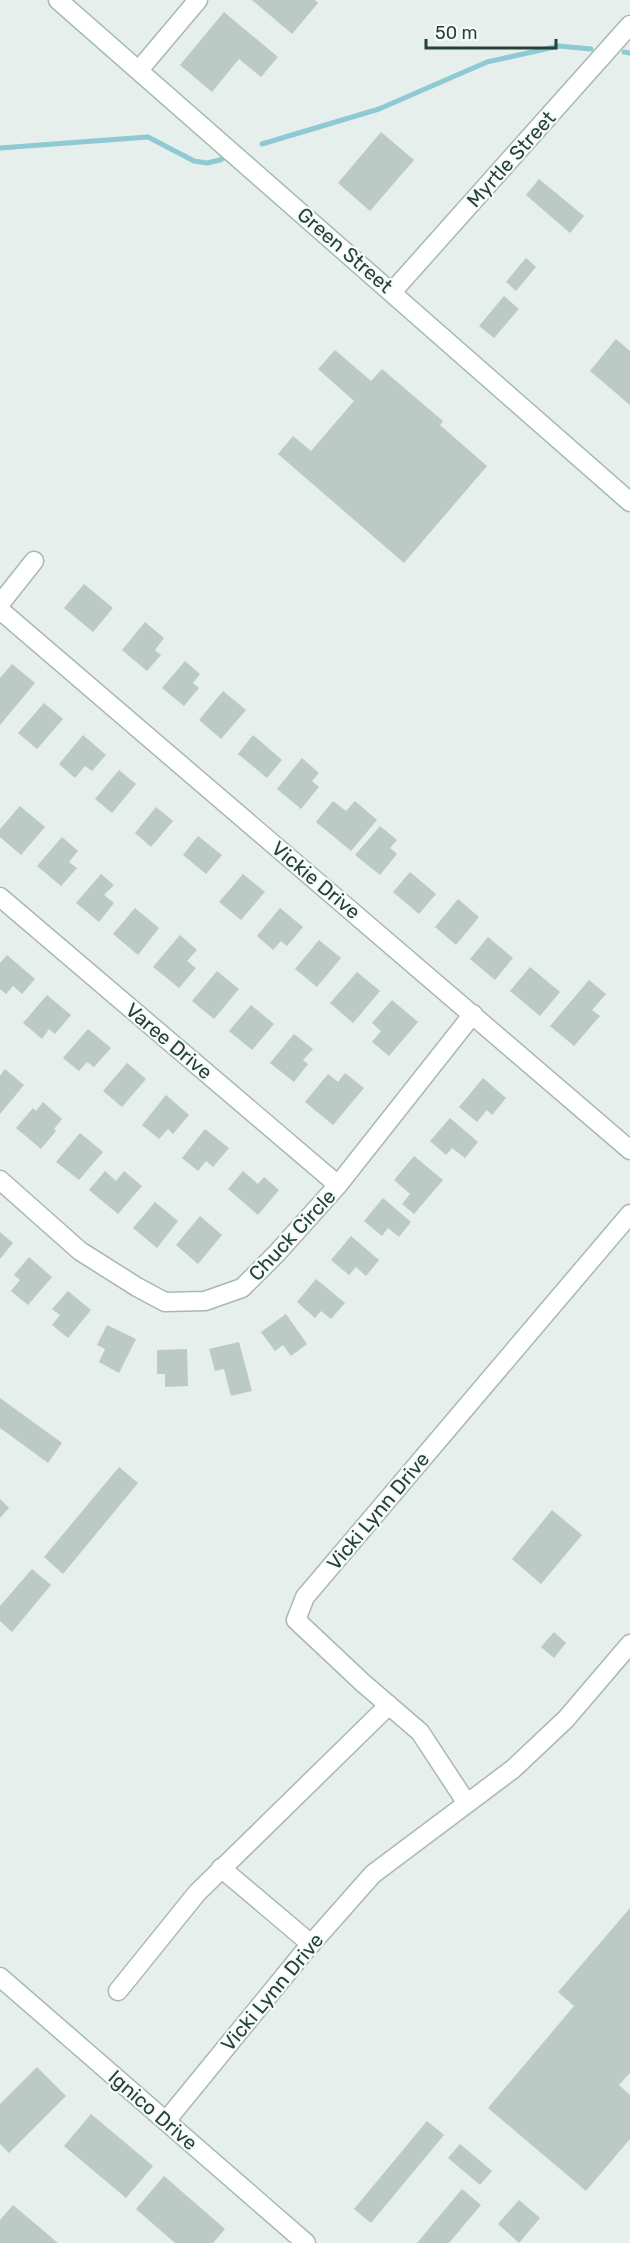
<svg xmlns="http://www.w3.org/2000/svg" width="630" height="2243" font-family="Rubik,sans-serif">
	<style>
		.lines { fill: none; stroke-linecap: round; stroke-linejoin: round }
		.stream { stroke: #8ec9d4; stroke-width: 5 }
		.building { fill: #bbcac4 }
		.street-casing { stroke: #a8b8b2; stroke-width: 21 }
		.secondary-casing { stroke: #a4bbb3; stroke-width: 21 }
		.street { stroke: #fff; stroke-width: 18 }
		.secondary { stroke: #fff; stroke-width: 18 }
		.labels { text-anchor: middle; stroke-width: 4.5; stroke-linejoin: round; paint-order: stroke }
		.street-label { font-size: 20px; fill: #24423a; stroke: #f7fbf9 }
	</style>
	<rect width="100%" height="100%" fill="#e6efeb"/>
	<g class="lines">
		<g class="stream">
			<path d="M624,52L630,53"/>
			<path d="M262,144L379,109L487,62L559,46L591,49"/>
			<path d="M0,148L148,137L194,161L207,163L220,160L230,154"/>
		</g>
	</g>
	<g class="building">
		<path d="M252,0H315L318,3L292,34Z"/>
		<path d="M224,12L278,57L261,77L239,59L212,92L180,65Z"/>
		<path d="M381,132L414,160L370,211L338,183Z"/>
		<path d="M539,179L584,216L570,233L526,195Z"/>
		<path d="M526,258L536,267L516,291L506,282Z"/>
		<path d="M504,296L519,309L494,338L479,326Z"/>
		<path d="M616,339L630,351V405L590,371Z"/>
		<path d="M335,350L371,381L382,369L443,421L440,425L487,466L404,563L278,454L293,436L311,451L354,401L318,369Z"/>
		<path d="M84,584L113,608L93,632L64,608Z"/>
		<path d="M145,622L164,638L155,650L161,655L147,671L122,650Z"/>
		<path d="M185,661L200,674L193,683L199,688L184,706L162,688Z"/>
		<path d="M12,664L35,683L0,725V678Z"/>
		<path d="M223,691L246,710L221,739L199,720Z"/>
		<path d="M44,703L63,719L37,749L18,733Z"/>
		<path d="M83,735L106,755L92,771L85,766L75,778L59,764Z"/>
		<path d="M253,735L282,760L267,778L238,754Z"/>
		<path d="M302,758L319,773L312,781L319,787L301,809L277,789Z"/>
		<path d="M119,770L136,784L112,813L95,799Z"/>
		<path d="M333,801L346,811L355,801L377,820L351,851L316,822Z"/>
		<path d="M20,806L45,827L21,855L0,837V829Z"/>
		<path d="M156,807L173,821L151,847L135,833Z"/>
		<path d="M380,826L397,840L390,848L397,854L380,875L355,855Z"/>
		<path d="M198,836L222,855L206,874L183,855Z"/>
		<path d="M62,837L78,851L69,862L77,868L61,886L37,866Z"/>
		<path d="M410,872L436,894L419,914L393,892Z"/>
		<path d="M101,874L114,885L104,895L114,903L99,922L76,903Z"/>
		<path d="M243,874L265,892L241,920L219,902Z"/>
		<path d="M458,899L479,917L456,945L435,927Z"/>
		<path d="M135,908L159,928L138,955L113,934Z"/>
		<path d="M280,908L303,927L287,946L281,941L273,950L257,936Z"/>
		<path d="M180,935L197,950L187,961L196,968L179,988L153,967Z"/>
		<path d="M488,937L513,958L495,980L470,959Z"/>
		<path d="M319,940L341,958L317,987L295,969Z"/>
		<path d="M7,955L35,979L22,994L13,986L6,994L0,989V963Z"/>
		<path d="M530,967L560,992L540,1016L510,991Z"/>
		<path d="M217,971L239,989L214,1019L192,1001Z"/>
		<path d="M357,972L380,991L353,1023L330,1003Z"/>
		<path d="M589,980L606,994L592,1010L600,1016L574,1046L550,1026Z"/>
		<path d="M47,995L71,1015L55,1034L49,1029L42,1039L23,1023Z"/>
		<path d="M392,1000L418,1022L389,1056L372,1042L381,1031L372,1023Z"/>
		<path d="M251,1005L274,1024L252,1050L229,1031Z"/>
		<path d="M88,1029L111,1048L94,1067L87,1062L79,1071L63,1058Z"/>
		<path d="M294,1034L313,1049L303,1060L308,1064L294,1082L270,1063Z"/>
		<path d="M127,1063L146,1079L122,1107L103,1091Z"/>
		<path d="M5,1069L24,1085L0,1114V1076Z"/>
		<path d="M345,1073L364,1088L333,1125L305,1102L328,1074L338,1082Z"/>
		<path d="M483,1078L506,1098L492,1115L487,1110L477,1122L459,1107Z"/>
		<path d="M166,1095L189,1115L173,1134L168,1129L159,1139L142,1125Z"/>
		<path d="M43,1102L62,1119L54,1129L56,1131L41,1149L16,1128L33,1108L36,1111Z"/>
		<path d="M450,1118L478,1142L465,1158L452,1148L446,1155L430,1141Z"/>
		<path d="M205,1129L229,1148L213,1167L206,1161L198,1171L182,1158Z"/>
		<path d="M80,1133L103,1152L79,1180L56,1162Z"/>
		<path d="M414,1156L443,1180L414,1214L402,1204L410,1194L394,1180Z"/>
		<path d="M105,1171L116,1181L124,1171L142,1186L118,1214L89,1190Z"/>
		<path d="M243,1171L258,1184L264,1177L279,1190L258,1215L228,1189Z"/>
		<path d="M383,1198L411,1222L399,1237L388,1228L382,1236L364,1221Z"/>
		<path d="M155,1202L178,1221L157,1248L133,1228Z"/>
		<path d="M200,1216L222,1235L198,1264L176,1245Z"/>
		<path d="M0,1232L13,1243L0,1259Z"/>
		<path d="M351,1236L379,1260L366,1276L356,1267L349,1275L331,1260Z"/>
		<path d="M29,1257L52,1277L28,1305L11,1291L20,1280L14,1275Z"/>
		<path d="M316,1279L345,1303L331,1319L321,1311L315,1318L297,1302Z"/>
		<path d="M68,1291L91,1310L68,1338L52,1325L60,1315L52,1309Z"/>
		<path d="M286,1314L307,1344L291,1356L283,1345L275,1351L261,1332Z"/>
		<path d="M107,1325L136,1339L119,1373L99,1362L105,1349L97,1345Z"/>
		<path d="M239,1342L252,1391L231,1396L224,1369L215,1371L209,1349Z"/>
		<path d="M187,1349L188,1386L165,1387V1374H157V1350Z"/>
		<path d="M0,1398L62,1443L48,1463L0,1428Z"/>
		<path d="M119,1467L138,1483L63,1574L44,1557Z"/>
		<path d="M0,1499L9,1508L0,1518Z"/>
		<path d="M552,1510L582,1535L541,1584L512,1559Z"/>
		<path d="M32,1569L51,1585L12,1632L0,1621V1606Z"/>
		<path d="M554,1632L566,1643L554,1658L541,1647Z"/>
		<path d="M630,1908V2073L619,2085L630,2095V2139L586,2191L488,2108L574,2006L558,1992Z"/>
		<path d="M37,2067L66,2096L9,2153L0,2144V2104Z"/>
		<path d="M91,2114L153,2166L126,2198L64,2146Z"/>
		<path d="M427,2121L444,2135L371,2223L354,2209Z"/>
		<path d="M460,2144L492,2171L480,2185L448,2158Z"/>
		<path d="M164,2176L225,2229L213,2243H175L136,2209Z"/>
		<path d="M462,2189L481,2205L449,2243H417Z"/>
		<path d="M519,2200L540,2218L519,2243L498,2224Z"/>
		<path d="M13,2205L58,2243H0V2220Z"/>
	</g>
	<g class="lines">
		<defs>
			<g id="street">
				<path d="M139,70L198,0"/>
				<path d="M392,292L630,25"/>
				<path d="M0,604L34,561"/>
				<path d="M0,610L630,1150"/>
				<path d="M0,897L338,1185"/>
				<path d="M0,1180L80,1251L137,1287L165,1302L205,1301L242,1288L277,1253L338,1185L473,1014"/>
				<path d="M466,1802L420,1732L363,1683L296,1620L305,1597L630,1214"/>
				<path d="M221,1868L311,1944"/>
				<path d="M118,1991L197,1893L389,1705"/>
				<path d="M166,2121L304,1952L373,1874L513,1769L566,1719L630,1644"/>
			</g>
			<g id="secondary">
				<path d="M58,0L630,502"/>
				<path d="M0,1977L306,2243"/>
			</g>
		</defs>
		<use href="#street" class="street-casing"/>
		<use href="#secondary" class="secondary-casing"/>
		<use href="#street" class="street"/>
		<use href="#secondary" class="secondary"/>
	</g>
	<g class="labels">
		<g class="street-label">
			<text transform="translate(511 159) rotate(-48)" y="7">Myrtle Street</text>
			<text transform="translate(345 250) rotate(41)" y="7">Green Street</text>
			<text transform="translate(316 880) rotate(40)" y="7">Vickie Drive</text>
			<text transform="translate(169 1041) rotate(40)" y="7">Varee Drive</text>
			<text transform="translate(292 1235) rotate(-47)" y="7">Chuck Circle</text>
			<text transform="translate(378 1511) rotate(-50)" y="7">Vicki Lynn Drive</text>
			<text transform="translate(272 1992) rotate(-50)" y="7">Vicki Lynn Drive</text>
			<text transform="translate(153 2110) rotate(41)" y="7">Ignico Drive</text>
		</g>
	</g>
	<path d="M426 39v9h130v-9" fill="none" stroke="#24423a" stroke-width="3"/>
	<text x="435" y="39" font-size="18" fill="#24423a" stroke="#f7fbf9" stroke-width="4.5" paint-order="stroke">50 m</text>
</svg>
